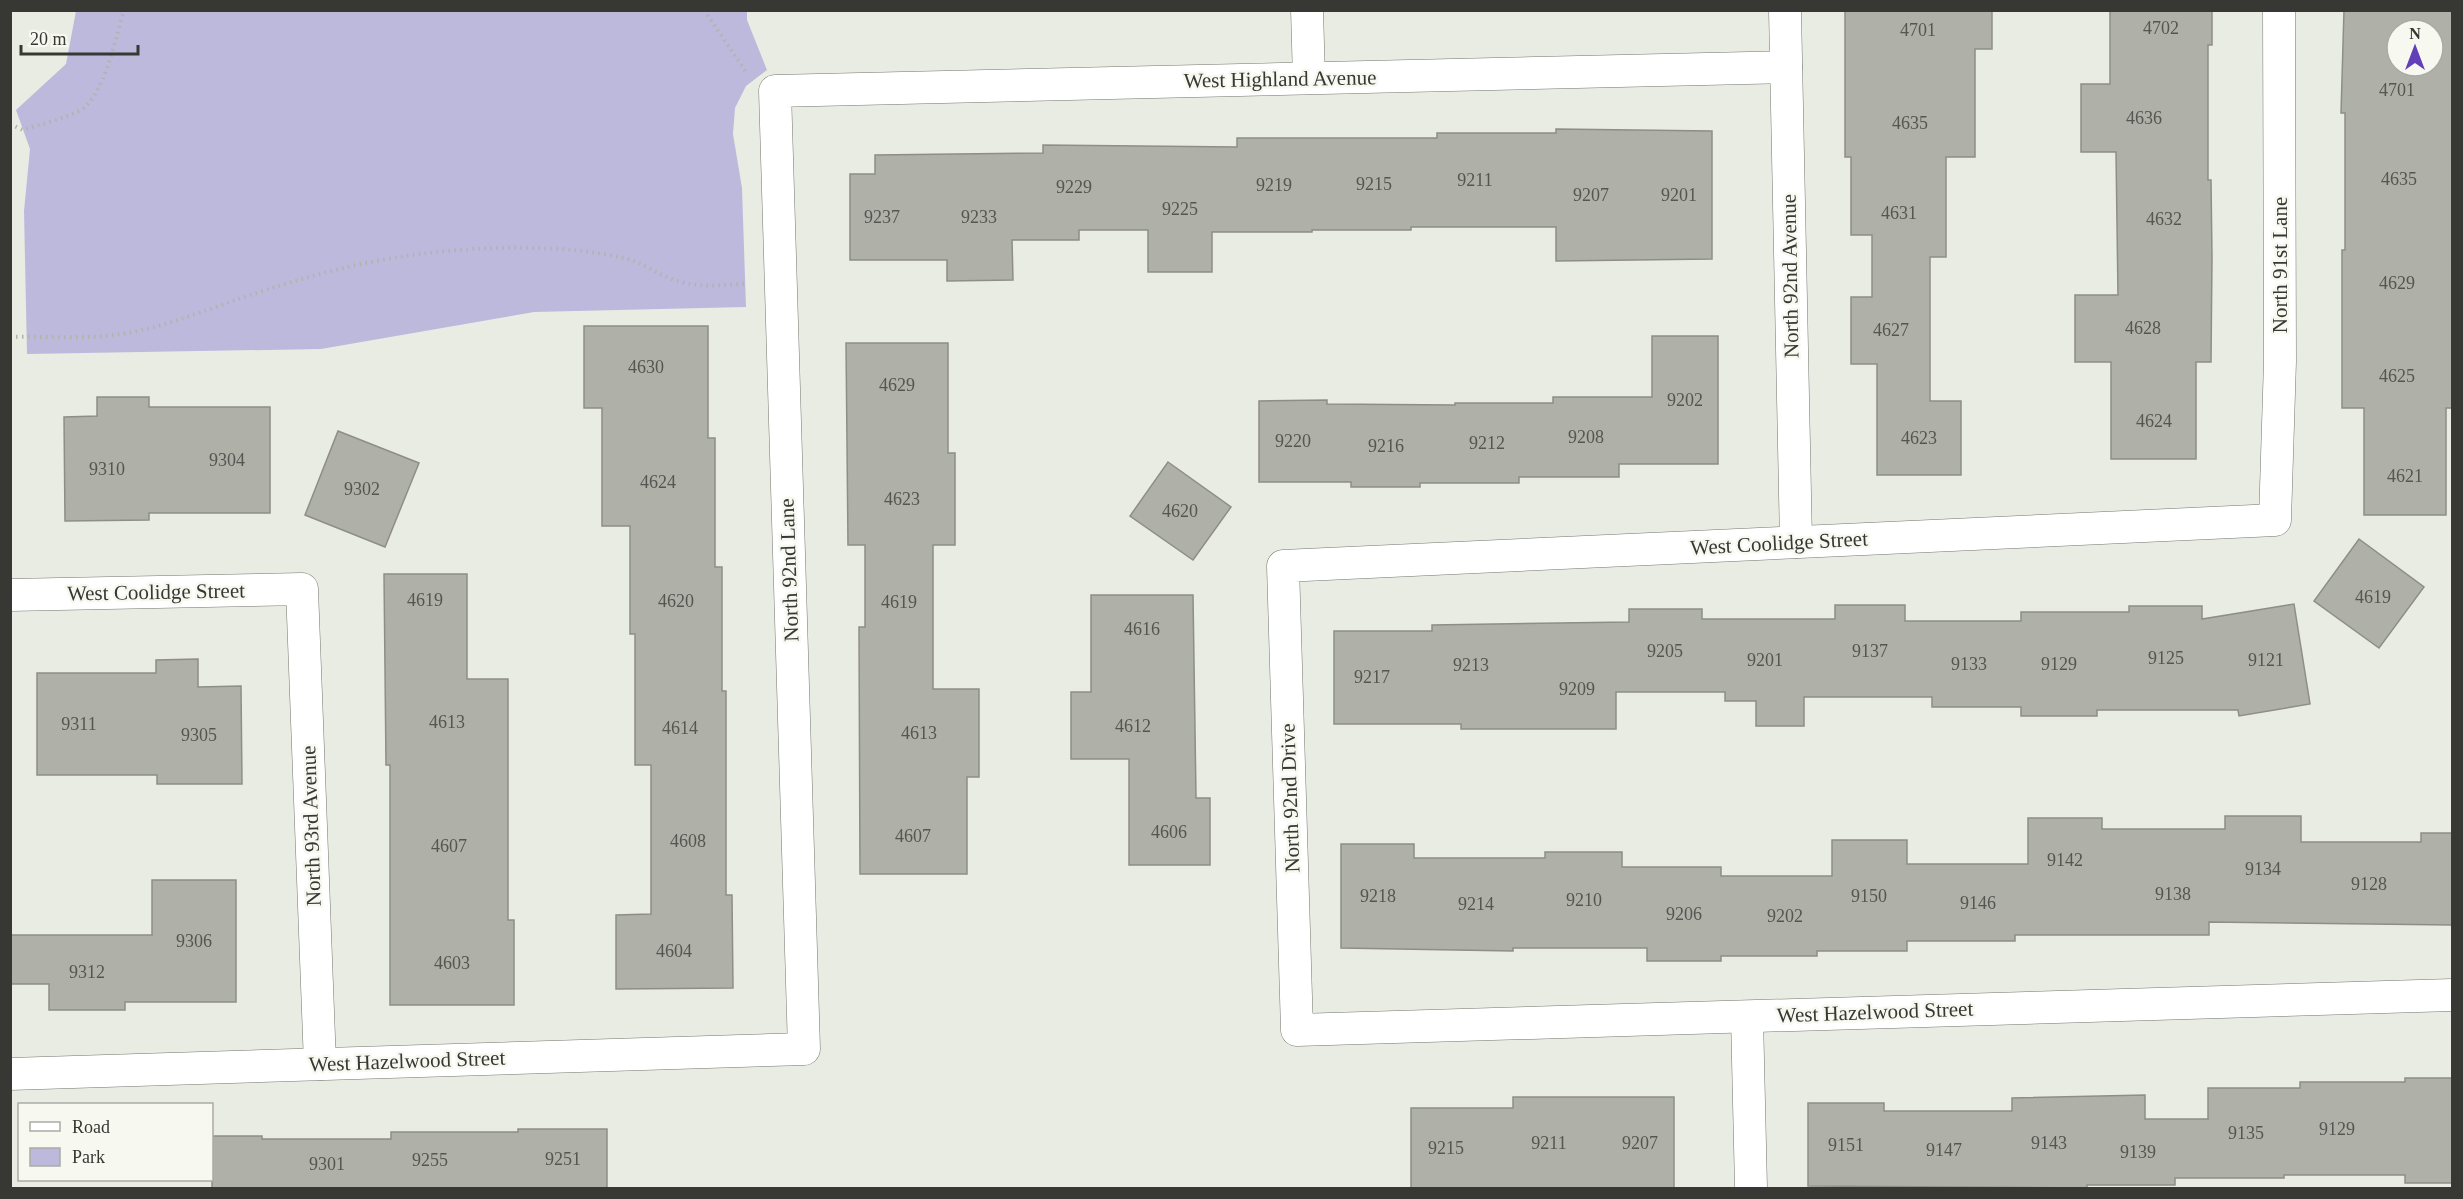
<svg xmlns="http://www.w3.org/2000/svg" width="2463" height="1199" font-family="Georgia,serif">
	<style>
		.green { fill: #bdb9dd }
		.building { fill: #afb1a9; stroke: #8d8f87; stroke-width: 1.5; fill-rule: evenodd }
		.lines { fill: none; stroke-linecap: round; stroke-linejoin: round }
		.minor-casing { stroke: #74776f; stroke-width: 33 }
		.path { stroke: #b1b3ac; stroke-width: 4; stroke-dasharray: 1.5 4.5; stroke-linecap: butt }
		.minor { stroke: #fff; stroke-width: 32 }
		.labels { text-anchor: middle; stroke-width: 5; stroke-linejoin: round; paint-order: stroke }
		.number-label { font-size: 18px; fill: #555651 }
		.street-label { font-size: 21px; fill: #373734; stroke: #f7f9f0 }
	</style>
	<rect width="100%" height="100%" fill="#e9ece3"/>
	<path class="green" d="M76,11H747V20L767,70L746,86L735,108L733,134L742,188L746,307L534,312L321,349L27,354L24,211L30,149L16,110L66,64Z"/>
	<g class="building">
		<path d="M1845,10H1992V49H1975V157H1946V257H1930V401H1961V475H1877V364H1851V297H1872V235H1851V157H1845Z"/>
		<path d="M2110,10H2212V45H2208V180H2211L2212,257L2211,362H2196V459H2111V362H2075V295H2118L2116,152H2081V84H2110Z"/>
		<path d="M2344,10H2452V408H2446V515H2364V408H2342V250H2345V113H2341ZM2397,30H2433V66H2397Z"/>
		<path d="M1556,129L1712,131V259L1556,261V227H1411V230H1312V232H1212V272H1148V230H1079V240H1012L1013,280L947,281V260H850V174H875V155L1043,153V145L1237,147V138H1437V133H1556Z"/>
		<path d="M584,326H708V438H715V567H722V691H726V895H732L733,988L616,989V915L651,914V765H635V634H630V526H602V408H584Z"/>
		<path d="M1652,336H1718V464H1619V477H1519V483H1420V487H1351V482H1259V401L1327,400V404L1455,405V403H1553V397H1652Z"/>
		<path d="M846,343H948V453H955V545H933V689H979V777H967V874H860L859,627H865V545H848Z"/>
		<path d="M97,397H149V407H270V513H149V520L65,521L64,417L97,416Z"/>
		<path d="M338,431L419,463L385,547L305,515Z"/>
		<path d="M1168,462L1231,507L1193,560L1130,516Z"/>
		<path d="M2359,539L2424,587L2379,648L2314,601Z"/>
		<path d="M384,574H467V679H508V920H514V1005H390V765H386Z"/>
		<path d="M1091,595H1193L1196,798H1210V865H1129V759H1071V692H1091Z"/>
		<path d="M2294,604L2310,704L2239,716L2238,710H2097V716H2021V707H1932V697H1804V726H1756V701H1725V692H1616V729H1461V724H1334V631H1432V625L1629,622V609H1702V619H1835V605H1905V621H2021V612H2129V606H2202V619Z"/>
		<path d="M198,659V687L241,686L242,784H157V775H37V673H156V660Z"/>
		<path d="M2225,816H2301V842H2421V833H2452V925L2209,922V935H2015V941H1907V951H1817V956H1721V961H1647V948H1513V951L1341,948V844H1414V858H1545V852H1622V867H1721V876H1832V840H1907V864H2028V818H2102V829H2225Z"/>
		<path d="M152,880H236V1002H125V1010H49V984H10V935H152Z"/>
		<path d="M2405,1078H2452V1183H2405V1175H2284V1178H2175V1185H2087V1188L1808,1186V1103H1884V1111H2012V1098L2145,1095V1119H2208V1088H2300V1082H2405Z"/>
		<path d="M1513,1097H1674V1188H1411V1108H1513Z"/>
		<path d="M518,1129H607V1188H212V1136H262V1139H391V1132H518Z"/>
	</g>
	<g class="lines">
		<defs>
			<g id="minor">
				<path d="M1307,10L1309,78"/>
				<path d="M1785,10L1796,542"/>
				<path d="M2279,10L2280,361L2275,520L1283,566L1297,1030L2452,995"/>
				<path d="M10,595L302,589L320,1064"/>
				<path d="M1747,1017L1751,1188"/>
				<path d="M10,1074L804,1049L775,91L1786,67"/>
			</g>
		</defs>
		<use href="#minor" class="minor-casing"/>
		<g class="path">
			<path d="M704,10L746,72"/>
			<path d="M10,124L23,130C39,124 76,117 87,105C106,85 116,37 124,10"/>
			<path d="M10,337C50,336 89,340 128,333C176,324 220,304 266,290C316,274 369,260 421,254C482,246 564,244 624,258C643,262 659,276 678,281C701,288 721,285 745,284"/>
		</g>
		<use href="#minor" class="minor"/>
	</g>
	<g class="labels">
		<g class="number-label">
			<text x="2161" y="34">4702</text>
			<text x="1918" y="36">4701</text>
			<text x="2397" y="96">4701</text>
			<text x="2144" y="124">4636</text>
			<text x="1910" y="129">4635</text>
			<text x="2399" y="185">4635</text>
			<text x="1475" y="186">9211</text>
			<text x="1374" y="190">9215</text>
			<text x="1274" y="191">9219</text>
			<text x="1074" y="193">9229</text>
			<text x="1591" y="201">9207</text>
			<text x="1679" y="201">9201</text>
			<text x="1180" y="215">9225</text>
			<text x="1899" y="219">4631</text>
			<text x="882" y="223">9237</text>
			<text x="979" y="223">9233</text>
			<text x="2164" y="225">4632</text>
			<text x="2397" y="289">4629</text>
			<text x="2143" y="334">4628</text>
			<text x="1891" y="336">4627</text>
			<text x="646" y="373">4630</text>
			<text x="2397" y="382">4625</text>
			<text x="897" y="391">4629</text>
			<text x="1685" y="406">9202</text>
			<text x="2154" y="427">4624</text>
			<text x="1586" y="443">9208</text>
			<text x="1919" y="444">4623</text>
			<text x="1293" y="447">9220</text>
			<text x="1487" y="449">9212</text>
			<text x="1386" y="452">9216</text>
			<text x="227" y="466">9304</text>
			<text x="107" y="475">9310</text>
			<text x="2405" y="482">4621</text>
			<text x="658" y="488">4624</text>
			<text x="362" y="495">9302</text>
			<text x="902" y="505">4623</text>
			<text x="1180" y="517">4620</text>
			<text x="2373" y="603">4619</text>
			<text x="425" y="606">4619</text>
			<text x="676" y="607">4620</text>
			<text x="899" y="608">4619</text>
			<text x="1142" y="635">4616</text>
			<text x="1665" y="657">9205</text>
			<text x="1870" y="657">9137</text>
			<text x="2166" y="664">9125</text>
			<text x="1765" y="666">9201</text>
			<text x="2266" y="666">9121</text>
			<text x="1969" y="670">9133</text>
			<text x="2059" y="670">9129</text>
			<text x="1471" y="671">9213</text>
			<text x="1372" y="683">9217</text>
			<text x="1577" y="695">9209</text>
			<text x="447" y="728">4613</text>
			<text x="79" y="730">9311</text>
			<text x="1133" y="732">4612</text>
			<text x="680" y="734">4614</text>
			<text x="919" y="739">4613</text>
			<text x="199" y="741">9305</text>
			<text x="1169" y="838">4606</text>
			<text x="913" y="842">4607</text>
			<text x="688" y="847">4608</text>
			<text x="449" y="852">4607</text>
			<text x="2065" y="866">9142</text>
			<text x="2263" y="875">9134</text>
			<text x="2369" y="890">9128</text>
			<text x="2173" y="900">9138</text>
			<text x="1378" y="902">9218</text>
			<text x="1869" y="902">9150</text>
			<text x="1584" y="906">9210</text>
			<text x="1978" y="909">9146</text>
			<text x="1476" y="910">9214</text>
			<text x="1684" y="920">9206</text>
			<text x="1785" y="922">9202</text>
			<text x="194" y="947">9306</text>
			<text x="674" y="957">4604</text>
			<text x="452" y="969">4603</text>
			<text x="87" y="978">9312</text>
			<text x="2337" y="1135">9129</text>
			<text x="2246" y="1139">9135</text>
			<text x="1549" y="1149">9211</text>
			<text x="1640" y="1149">9207</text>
			<text x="2049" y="1149">9143</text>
			<text x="1846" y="1151">9151</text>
			<text x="1446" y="1154">9215</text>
			<text x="1944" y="1156">9147</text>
			<text x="2138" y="1158">9139</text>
			<text x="563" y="1165">9251</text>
			<text x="430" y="1166">9255</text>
			<text x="327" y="1170">9301</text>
		</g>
		<g class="street-label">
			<text transform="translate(1280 79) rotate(-1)" y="7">West Highland Avenue</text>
			<text transform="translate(2280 265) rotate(-90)" y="7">North 91st Lane</text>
			<text transform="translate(1790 276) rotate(-91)" y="7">North 92nd Avenue</text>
			<text transform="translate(1779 543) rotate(-3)" y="7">West Coolidge Street</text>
			<text transform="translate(789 570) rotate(-92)" y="7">North 92nd Lane</text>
			<text transform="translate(156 592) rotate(-1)" y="7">West Coolidge Street</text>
			<text transform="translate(1290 798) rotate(-92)" y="7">North 92nd Drive</text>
			<text transform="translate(311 826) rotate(-92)" y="7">North 93rd Avenue</text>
			<text transform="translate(1875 1012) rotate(-2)" y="7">West Hazelwood Street</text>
			<text transform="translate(407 1061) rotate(-2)" y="7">West Hazelwood Street</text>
		</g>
	</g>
	<rect width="2463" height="1199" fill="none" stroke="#373734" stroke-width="24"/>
	<rect x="18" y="1103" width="195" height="78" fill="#f7f9f0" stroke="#aaaba5" stroke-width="1.5"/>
	<rect x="30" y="1122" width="30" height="9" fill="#ffffff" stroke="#aaaba5" stroke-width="1.5"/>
	<text x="72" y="1133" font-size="18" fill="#373734">Road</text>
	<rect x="30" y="1148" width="30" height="18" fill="#bdb9dd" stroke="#aaaba5" stroke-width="1.5"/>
	<text x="72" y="1163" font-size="18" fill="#373734">Park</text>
	<g transform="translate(2415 48)"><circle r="28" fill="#f7f9f0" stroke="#aaaba5" stroke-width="1.5"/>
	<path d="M0-4.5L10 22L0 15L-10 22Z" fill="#6240b8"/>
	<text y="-9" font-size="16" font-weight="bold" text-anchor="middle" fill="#373734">N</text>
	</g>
	<path d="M21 45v9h117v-9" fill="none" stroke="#373734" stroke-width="3"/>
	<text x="30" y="45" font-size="18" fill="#373734" stroke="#f7f9f0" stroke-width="4.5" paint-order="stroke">20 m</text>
</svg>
